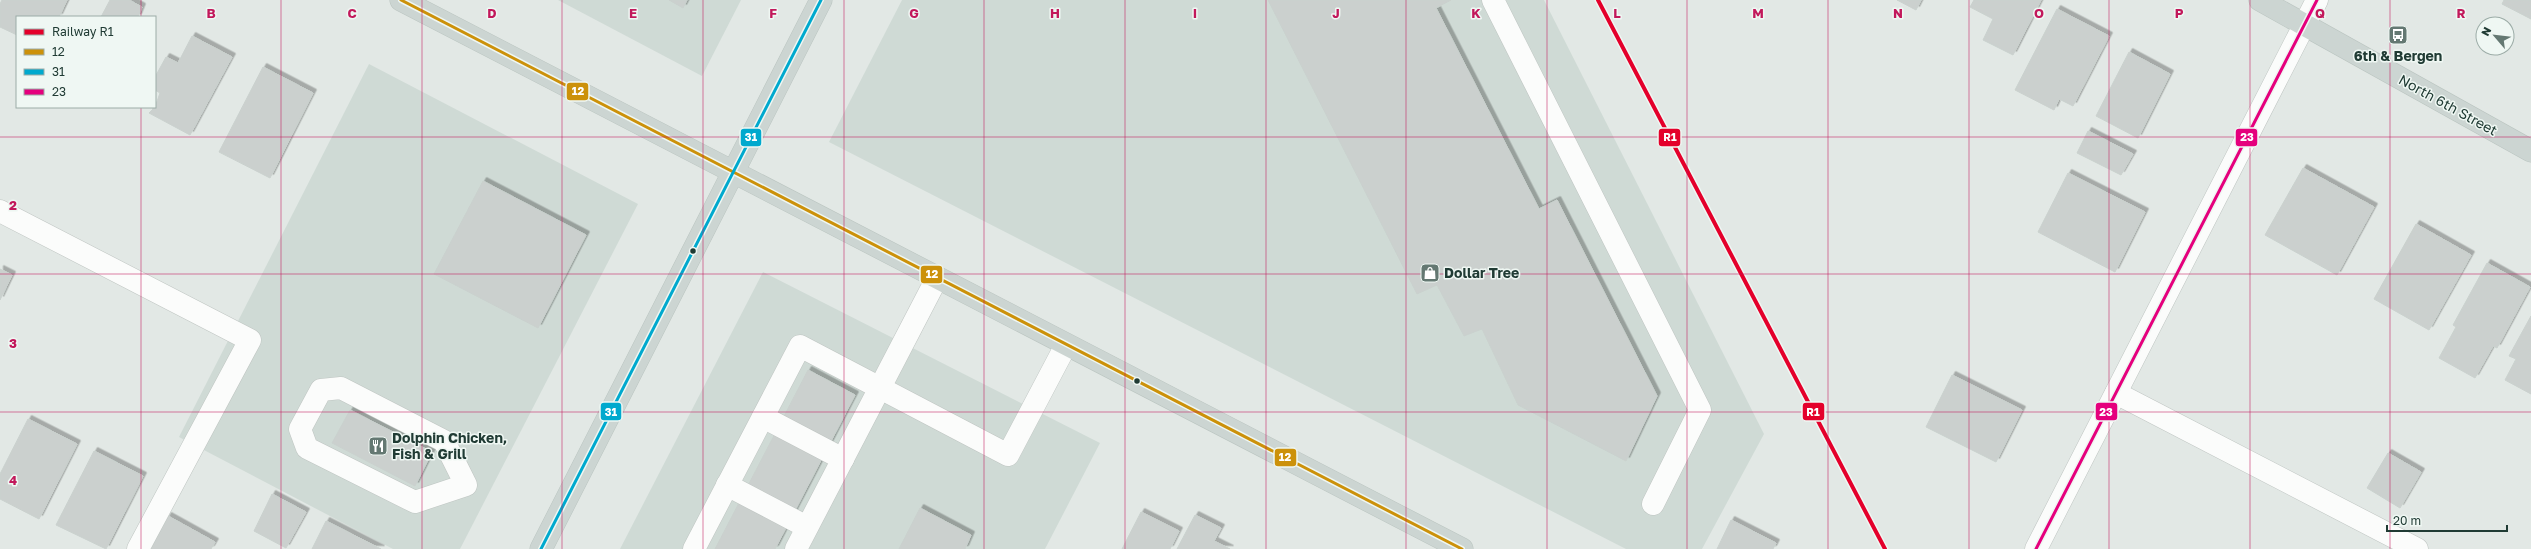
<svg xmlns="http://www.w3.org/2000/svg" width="2531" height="549" font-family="'Golos Text',sans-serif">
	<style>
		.built { fill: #cfdad5 }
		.building { fill: #cbd0ce; stroke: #cad1ce; filter: url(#shadow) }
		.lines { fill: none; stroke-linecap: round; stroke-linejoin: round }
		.minor-casing { stroke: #bfc5c2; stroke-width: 23 }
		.major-casing { stroke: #bbc5c1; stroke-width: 23 }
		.minor { stroke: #fbfcfb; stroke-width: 22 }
		.major { stroke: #ccd5d2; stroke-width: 22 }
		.bus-1-casing { stroke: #eff7f3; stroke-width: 6 }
		.bus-2-casing { stroke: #eff7f3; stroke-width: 6 }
		.bus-3-casing { stroke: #eff7f3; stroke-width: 6 }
		.bus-1 { stroke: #cc910a; stroke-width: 3 }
		.bus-2 { stroke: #00a9ce; stroke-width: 3 }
		.bus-3 { stroke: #e5007d; stroke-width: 3 }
		.rail-1-casing { stroke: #eff7f3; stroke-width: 7 }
		.rail-1 { stroke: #e4002b; stroke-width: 4 }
		.grid { fill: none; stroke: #c2185b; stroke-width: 1; stroke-opacity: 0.55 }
		.bus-dot { fill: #203b34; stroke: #eff7f3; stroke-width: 1.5 }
		.labels { text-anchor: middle; stroke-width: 3; stroke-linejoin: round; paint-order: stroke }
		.poi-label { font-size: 14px; font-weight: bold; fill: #203b34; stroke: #eff7f3; text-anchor: start }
		.street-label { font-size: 14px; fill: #203b34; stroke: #eff7f3 }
		.grid-label { font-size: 13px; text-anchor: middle; font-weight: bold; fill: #c2185b; stroke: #eff7f3; stroke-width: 3; stroke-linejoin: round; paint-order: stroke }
		.line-badge { stroke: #eff7f3; stroke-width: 1.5 }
		.badge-label { font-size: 11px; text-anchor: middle; font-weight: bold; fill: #fff }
	</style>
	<defs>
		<filter id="shadow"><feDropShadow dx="3.5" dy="-3.5" stdDeviation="0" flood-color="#0004"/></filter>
	</defs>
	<rect width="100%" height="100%" fill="#e2e8e5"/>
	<g class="built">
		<path d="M558,0H741L702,76Z"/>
		<path d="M902,0H1544L1764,434L1702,549H1626L829,142Z"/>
		<path d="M369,64L638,204L460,549H393L179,437Z"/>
		<path d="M763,272L1100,443L1045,549H620Z"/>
	</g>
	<g class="building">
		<path d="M2,0H67L59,17H17V35L0,27V4Z"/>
		<path d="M110,0H129L142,7L138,17H101Z"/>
		<path d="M669,0H687L683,8Z"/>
		<path d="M1268,0H1451L1436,8L1539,209L1557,200L1657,396L1626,461L1518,405L1482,329L1464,336L1437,285L1417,294Z"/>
		<path d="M1897,0H1921L1916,10Z"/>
		<path d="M1974,0H2041L2013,55L1983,40L1993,19L1970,7Z"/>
		<path d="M2504,0H2531V19L2502,4Z"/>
		<path d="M2057,9L2109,36L2073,106L2059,99L2054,110L2015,90Z"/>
		<path d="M192,36L232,57L190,135L149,113L155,107L160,93L155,90V77L166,57L178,63Z"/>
		<path d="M2129,52L2170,74L2138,138L2096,116Z"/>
		<path d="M263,67L313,93L270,178L219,152Z"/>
		<path d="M2088,131L2133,154L2121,175L2077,153Z"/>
		<path d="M2303,168L2374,207L2337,275L2265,235Z"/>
		<path d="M2068,173L2145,212L2115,272L2038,232Z"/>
		<path d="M483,181L586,235L538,328L434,274Z"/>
		<path d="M2416,224L2471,255L2429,330L2374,299Z"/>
		<path d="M2487,263L2530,287L2497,348L2493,346L2475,378L2439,358L2456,327L2453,325Z"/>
		<path d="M0,269L12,275L0,300Z"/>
		<path d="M2531,316V394L2505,380L2516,359L2509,356Z"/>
		<path d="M808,370L855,395L775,549H715Z"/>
		<path d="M1952,375L2022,410L1996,462L1926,427Z"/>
		<path d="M350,410L432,452L415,486L332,443Z"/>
		<path d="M28,419L77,444L39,519L0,499V474Z"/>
		<path d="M94,451L143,476L106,549L56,525Z"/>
		<path d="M2388,453L2421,472L2400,508L2367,488Z"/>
		<path d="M272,494L306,512L286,548L254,531Z"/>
		<path d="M920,508L971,535L965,549H899Z"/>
		<path d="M1141,512L1179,531L1170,549H1122Z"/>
		<path d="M1195,515L1221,528L1214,541L1230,549H1177Z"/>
		<path d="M168,516L215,542L211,549H151Z"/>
		<path d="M1731,520L1776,543L1773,549H1717Z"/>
		<path d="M326,521L381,549H312Z"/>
	</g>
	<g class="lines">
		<defs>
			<g id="minor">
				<path d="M1493,0L1700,410L1653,504"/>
				<path d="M0,211L250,340L138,549"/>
				<path d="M341,388L444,441L466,485L415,502L307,448L300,429L321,390Z"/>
				<path d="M2116,393L2417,549"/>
				<path d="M763,417L843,459"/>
				<path d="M727,485L807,527"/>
				<path d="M694,549L800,346L1008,455L1066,345"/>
				<path d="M796,549L937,278"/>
				<path d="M2036,549L2317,0"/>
			</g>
			<g id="major">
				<path d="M401,0L1462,549"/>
				<path d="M2260,0L2531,151"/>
				<path d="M541,549L821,0"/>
			</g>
		</defs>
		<use href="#minor" class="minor-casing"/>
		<use href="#major" class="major-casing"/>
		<use href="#minor" class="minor"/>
		<use href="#major" class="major"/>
		<defs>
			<path id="bus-1" d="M401,0L1462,549"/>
			<path id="bus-2" d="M541,549L821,0"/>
			<path id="bus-3" d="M2036,549L2317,0"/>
		</defs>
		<use href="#bus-1" class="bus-1-casing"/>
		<use href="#bus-2" class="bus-2-casing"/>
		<use href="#bus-3" class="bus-3-casing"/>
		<use href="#bus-1" class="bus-1"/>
		<use href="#bus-2" class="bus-2"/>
		<use href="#bus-3" class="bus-3"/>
		<defs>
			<path id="rail-1" d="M1598,0L1885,549"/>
		</defs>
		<use href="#rail-1" class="rail-1-casing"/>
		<use href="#rail-1" class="rail-1"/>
	</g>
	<path class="grid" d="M141,0V17M281,0V549M422,0V549M562,0V549M703,0V549M844,0V549M984,0V549M1125,0V549M1266,0V549M1406,0V549M1547,0V549M1687,0V549M1828,0V549M1969,0V549M2109,0V549M2250,0V549M2390,0V549M141,107V549M0,137H2531M0,274H2531M0,412H2531"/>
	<defs>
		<symbol id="bus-square" viewBox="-11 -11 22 22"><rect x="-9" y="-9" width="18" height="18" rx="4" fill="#647872" stroke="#eff7f3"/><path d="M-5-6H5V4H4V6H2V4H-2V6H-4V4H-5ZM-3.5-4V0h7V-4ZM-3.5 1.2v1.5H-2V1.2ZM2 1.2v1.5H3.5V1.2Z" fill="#fff"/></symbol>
		<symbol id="shop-square" viewBox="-11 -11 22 22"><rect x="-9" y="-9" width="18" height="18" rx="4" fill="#647872" stroke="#eff7f3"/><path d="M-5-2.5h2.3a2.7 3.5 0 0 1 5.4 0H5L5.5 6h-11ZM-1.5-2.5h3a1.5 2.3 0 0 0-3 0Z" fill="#fff"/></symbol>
		<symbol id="restaurant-square" viewBox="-11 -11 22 22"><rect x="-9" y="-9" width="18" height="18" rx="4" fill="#647872" stroke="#eff7f3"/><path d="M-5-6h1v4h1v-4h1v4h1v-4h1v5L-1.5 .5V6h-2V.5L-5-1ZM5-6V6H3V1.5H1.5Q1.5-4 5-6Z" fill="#fff"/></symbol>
	</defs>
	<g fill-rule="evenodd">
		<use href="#bus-square" x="2387" y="24" width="22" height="22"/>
		<use href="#shop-square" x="1419" y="262" width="22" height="22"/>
		<use href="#restaurant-square" x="367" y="435" width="22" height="22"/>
	</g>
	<g class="bus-dot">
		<circle cx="693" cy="251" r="3.5"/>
		<circle cx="1137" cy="381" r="3.5"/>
	</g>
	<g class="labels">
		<g class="poi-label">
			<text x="2398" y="61" text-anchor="middle">6th &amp; Bergen</text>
			<text x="1444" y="278">Dollar Tree</text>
			<text x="392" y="443">Dolphin Chicken,<tspan x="392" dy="16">Fish &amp; Grill</tspan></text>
		</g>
		<g class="street-label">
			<text transform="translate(2448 105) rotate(29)" y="5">North 6th Street</text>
		</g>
	</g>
	<g class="grid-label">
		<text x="211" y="18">B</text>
		<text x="352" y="18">C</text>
		<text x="492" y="18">D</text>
		<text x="633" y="18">E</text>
		<text x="773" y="18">F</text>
		<text x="914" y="18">G</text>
		<text x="1055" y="18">H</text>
		<text x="1195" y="18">I</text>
		<text x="1336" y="18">J</text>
		<text x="1476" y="18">K</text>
		<text x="1617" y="18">L</text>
		<text x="1758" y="18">M</text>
		<text x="1898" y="18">N</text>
		<text x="2039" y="18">O</text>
		<text x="2179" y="18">P</text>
		<text x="2320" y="18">Q</text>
		<text x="2461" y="18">R</text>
		<text x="13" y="210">2</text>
		<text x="13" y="348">3</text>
		<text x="13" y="485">4</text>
	</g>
	<g class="line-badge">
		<rect x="566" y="82" width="23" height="19" rx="4" fill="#cc910a"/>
		<rect x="740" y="128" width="22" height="19" rx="4" fill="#00a9ce"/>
		<rect x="1658" y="128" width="23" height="19" rx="4" fill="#e4002b"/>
		<rect x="2235" y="128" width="23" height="19" rx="4" fill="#e5007d"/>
		<rect x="920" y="265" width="23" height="19" rx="4" fill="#cc910a"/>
		<rect x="600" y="402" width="22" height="19" rx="4" fill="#00a9ce"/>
		<rect x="1802" y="402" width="23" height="19" rx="4" fill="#e4002b"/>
		<rect x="2095" y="402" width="23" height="19" rx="4" fill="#e5007d"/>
		<rect x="1274" y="448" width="23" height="19" rx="4" fill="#cc910a"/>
	</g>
	<g class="badge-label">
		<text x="578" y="95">12</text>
		<text x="751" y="141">31</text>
		<text x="1670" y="141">R1</text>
		<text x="2247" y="141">23</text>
		<text x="932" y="278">12</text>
		<text x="611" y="416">31</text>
		<text x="1813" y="416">R1</text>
		<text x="2106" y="416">23</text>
		<text x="1285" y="461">12</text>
	</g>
	<rect x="16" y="16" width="140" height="92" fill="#eff7f3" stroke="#9caca7"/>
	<rect x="24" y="29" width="20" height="6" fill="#e4002b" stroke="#9caca7"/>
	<text x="52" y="36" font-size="12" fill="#203b34">Railway R1</text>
	<rect x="24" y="49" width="20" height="6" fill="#cc910a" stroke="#9caca7"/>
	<text x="52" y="56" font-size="12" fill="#203b34">12</text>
	<rect x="24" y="69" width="20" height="6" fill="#00a9ce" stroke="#9caca7"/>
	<text x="52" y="76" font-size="12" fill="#203b34">31</text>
	<rect x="24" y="89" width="20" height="6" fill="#e5007d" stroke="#9caca7"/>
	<text x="52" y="96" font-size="12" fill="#203b34">23</text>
	<g transform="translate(2495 36) rotate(298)"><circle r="19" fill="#eff7f3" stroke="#9caca7"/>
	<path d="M0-3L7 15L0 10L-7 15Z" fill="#647872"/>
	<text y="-6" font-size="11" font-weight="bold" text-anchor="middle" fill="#203b34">N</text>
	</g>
	<path d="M2387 525v6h120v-6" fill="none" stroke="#203b34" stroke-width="2"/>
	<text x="2393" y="525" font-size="12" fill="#203b34" stroke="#eff7f3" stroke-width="3" paint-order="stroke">20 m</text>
</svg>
